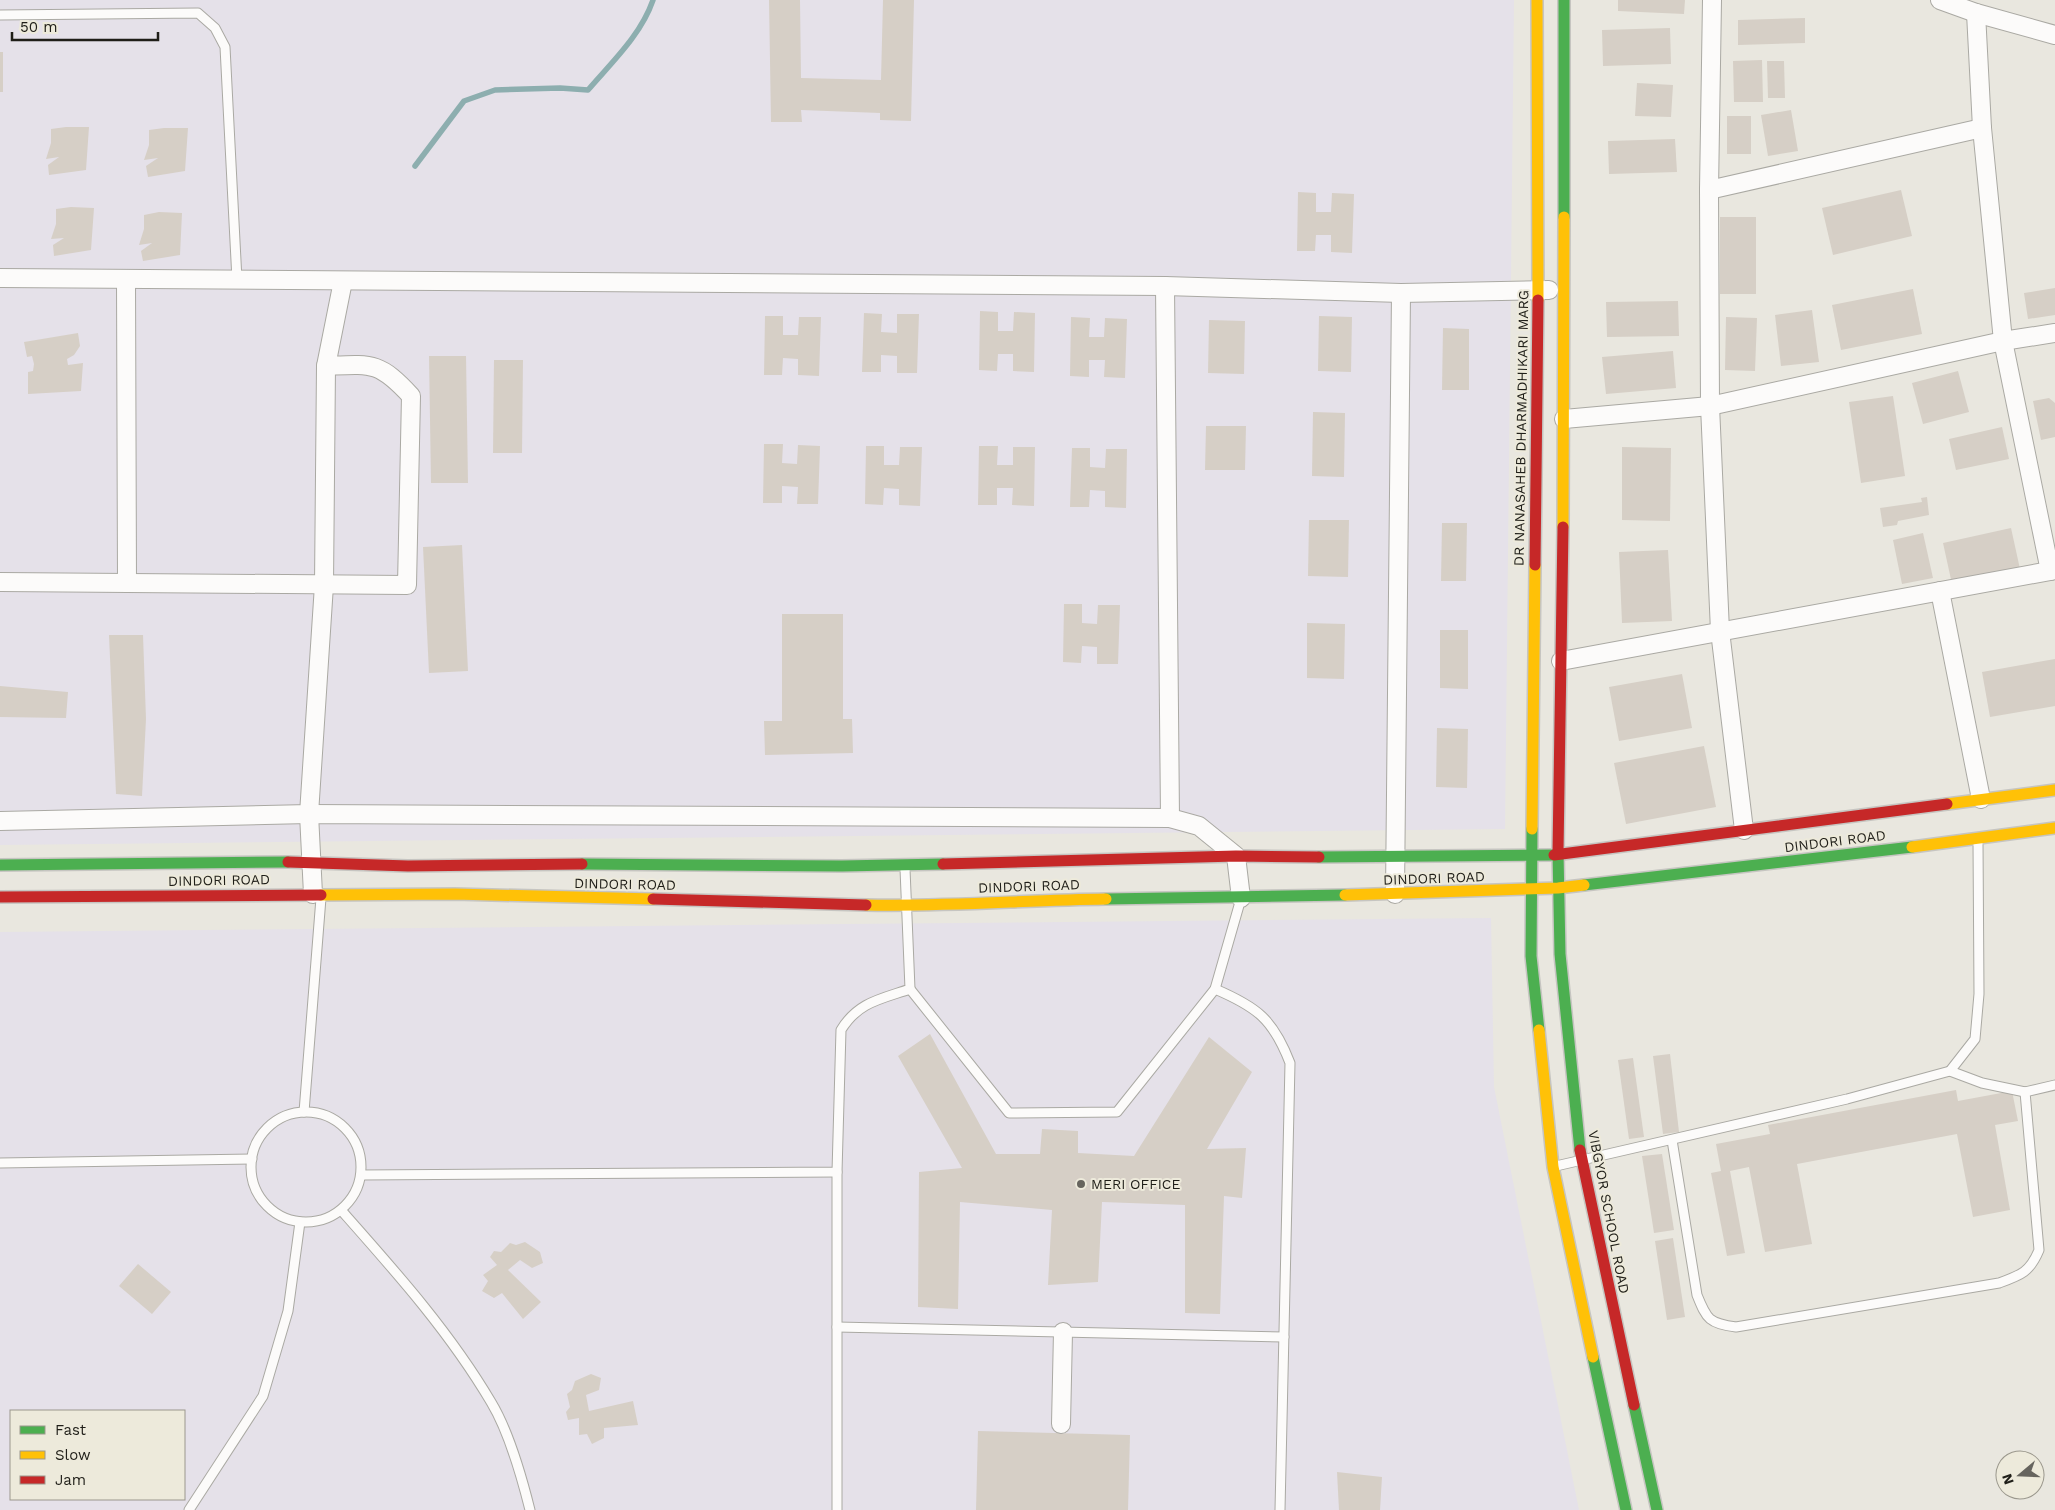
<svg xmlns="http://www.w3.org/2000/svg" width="2055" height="1510" font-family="'Work Sans',sans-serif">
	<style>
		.education { fill: #e5e1e9; fill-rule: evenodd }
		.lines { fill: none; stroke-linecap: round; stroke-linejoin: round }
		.stream { stroke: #8daeaf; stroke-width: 5.5 }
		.building { fill: #d6cfc6 }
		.lane-casing { stroke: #aaa9a3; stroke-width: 11 }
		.street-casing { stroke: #aaa9a3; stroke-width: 20 }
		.fast-casing { stroke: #c6c5c1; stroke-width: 14 }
		.slow-casing { stroke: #c6c5c1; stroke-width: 14 }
		.jam-casing { stroke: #c6c5c1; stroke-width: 14 }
		.lane { stroke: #fcfbfa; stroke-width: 9 }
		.street { stroke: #fcfbfa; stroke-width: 18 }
		.fast { stroke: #4caf50; stroke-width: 11 }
		.slow { stroke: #ffc107; stroke-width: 11 }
		.jam { stroke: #c62828; stroke-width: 11 }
		.poi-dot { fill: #66645e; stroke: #edeadb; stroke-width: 2 }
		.labels { text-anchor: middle; stroke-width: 4; stroke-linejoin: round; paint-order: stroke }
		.street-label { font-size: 14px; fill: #1f1e18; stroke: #edeadb }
		.poi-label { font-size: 14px; fill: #1f1e18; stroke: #edeadb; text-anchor: start }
	</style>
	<rect width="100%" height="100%" fill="#e9e7df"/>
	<g class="education">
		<path d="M0,0H1514L1505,829L0,845Z"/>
		<path d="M1491,918L1494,1087L1579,1510H0V932ZM11,1411H184V1499H11Z"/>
	</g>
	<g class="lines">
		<path class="stream" d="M415,166L464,101L495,90L560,88L588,90C612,62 641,35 653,0"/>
	</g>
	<g class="building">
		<path d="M769,0H800L801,78L881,80L883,0H914L911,121L880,120V113L801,110L802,122H771Z"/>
		<path d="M1618,0H1685L1684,14L1618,11Z"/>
		<path d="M1805,18V43L1738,45V20Z"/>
		<path d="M1670,28L1671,64L1603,66L1602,30Z"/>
		<rect x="0" y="52" width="3" height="40"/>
		<path d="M1762,60L1763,102H1734L1733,61Z"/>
		<path d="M1767,61H1784L1785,98H1768Z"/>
		<path d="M1637,83L1673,85L1671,117L1635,116Z"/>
		<path d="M1791,110L1798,151L1768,156L1761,115Z"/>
		<rect x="1727" y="116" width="24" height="38"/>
		<path d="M66,127H89L86,170L49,175L48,165L59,157L46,159L51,143V129Z"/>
		<path d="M164,128H188L185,171L148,177L146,166L158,158L144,160L149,145V130Z"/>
		<path d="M1675,139L1677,172L1609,174L1608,141Z"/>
		<path d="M1901,190L1912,236L1833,255L1822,208Z"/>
		<path d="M1298,192L1316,193V212H1331L1332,193L1354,194L1352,253L1331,252V235H1316L1315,251H1297Z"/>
		<path d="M71,207L94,208L91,250L54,256L53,245L64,238L51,239L56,224V209Z"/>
		<path d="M159,212L182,213L180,255L143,261L141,251L152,243L139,245L144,229V215Z"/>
		<rect x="1720" y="217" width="36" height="77"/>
		<path d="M2055,288V315L2028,319L2024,293Z"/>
		<path d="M1913,289L1922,334L1841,350L1832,305Z"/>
		<path d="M1678,301L1679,336L1607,337L1606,302Z"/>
		<path d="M1812,310L1819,362L1781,366L1775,315Z"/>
		<path d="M980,311L998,312V331H1013L1014,312L1035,313L1034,372L1013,371V354H998L997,371L979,370Z"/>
		<path d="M864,313L882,314L881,332L897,333V314H919L917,373H897V356L881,355V372H862Z"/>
		<path d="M765,316H783V335H798L799,317H821L819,376L798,375V359L783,358L782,375H764Z"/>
		<path d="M1319,316L1352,317L1351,372L1318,371Z"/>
		<path d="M1071,317L1090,318L1089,337H1104L1105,318L1127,319L1125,378L1104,377L1105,360H1089V377L1070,376Z"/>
		<path d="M1726,317L1757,318L1755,371L1725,370Z"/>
		<path d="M1209,320L1245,321L1244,374L1208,373Z"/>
		<path d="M1443,328L1469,329V390H1442Z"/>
		<path d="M78,333L80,346L74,355L67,359L68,365L83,363L81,391L28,394V372L33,371L34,364L32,356L27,357L24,342Z"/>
		<path d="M1673,351L1676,388L1606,394L1602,357Z"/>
		<path d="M429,356H466L468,483H431Z"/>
		<path d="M494,360H523L522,453H493Z"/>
		<path d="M1958,371L1969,412L1923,424L1912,383Z"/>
		<path d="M1893,396L1905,476L1861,483L1849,402Z"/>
		<path d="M2049,398L2055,403V437L2041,440L2033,401Z"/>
		<path d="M1313,412L1345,413L1344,477L1312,476Z"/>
		<path d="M1206,426H1246L1245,470H1205Z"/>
		<path d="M2002,427L2009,459L1956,470L1949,439Z"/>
		<path d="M764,444H783L782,463L797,464L798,445L820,446L818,504H797L798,487L782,486V503H763Z"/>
		<path d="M866,446H884V465H899L900,447H922L920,506L899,505V489L884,488L883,505L865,504Z"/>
		<path d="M979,446H998L997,465H1013V447H1035L1034,506L1012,505L1013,488H997V505H978Z"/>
		<path d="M1622,447L1671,448L1670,521L1622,520Z"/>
		<path d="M1072,448H1090V467L1105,468L1106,449H1127L1126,508L1105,507V491L1090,490L1089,507H1070Z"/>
		<path d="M1927,497L1929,515L1898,521L1897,525L1883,527L1880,508L1922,502L1921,498Z"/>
		<path d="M1309,520H1349L1348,577L1308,576Z"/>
		<path d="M1442,523H1467L1466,581H1441Z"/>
		<path d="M2011,528L2020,569L1952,584L1943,543Z"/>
		<path d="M1923,533L1933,578L1902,584L1893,540Z"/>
		<path d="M462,545L468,671L429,673L423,547Z"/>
		<path d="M1668,550L1672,621L1622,623L1619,552Z"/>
		<path d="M1064,604H1082V623L1097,624L1098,605H1120L1118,664H1097V647L1082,646L1081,663L1063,662Z"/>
		<path d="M782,614H843V719H852L853,753L765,755L764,721H782Z"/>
		<path d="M1307,623L1345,624L1344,679L1307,678Z"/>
		<path d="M1440,630H1468V689L1440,688Z"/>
		<path d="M109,635H143L146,719L142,796L116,794Z"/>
		<path d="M2055,659V706L1990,717L1982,672Z"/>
		<path d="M1682,674L1692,728L1619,741L1609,687Z"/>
		<path d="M0,686L68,692L66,718L0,717Z"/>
		<path d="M1437,728L1468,729L1467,788L1436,787Z"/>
		<path d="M1704,746L1716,807L1626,824L1614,763Z"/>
		<path d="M930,1034L996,1154H1040L1042,1129L1078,1131V1153L1134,1156L1209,1037L1252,1072L1207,1149L1246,1148L1242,1198L1224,1196L1220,1314L1185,1313V1205L1102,1202L1098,1282L1048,1285L1052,1210L960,1202L958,1309L918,1307L919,1172L962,1168L898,1056Z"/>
		<path d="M1670,1054L1679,1132L1663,1134L1653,1056Z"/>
		<path d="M1633,1058L1644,1137L1629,1139L1618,1060Z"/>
		<path d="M1956,1090L1958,1101L2012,1091L2018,1121L1995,1125L2010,1210L1973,1217L1957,1134L1797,1164L1812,1244L1765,1252L1749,1167L1730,1171L1745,1253L1727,1256L1711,1173L1721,1171L1716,1144L1770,1134L1768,1125Z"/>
		<path d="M1662,1154L1674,1230L1654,1233L1642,1156Z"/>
		<path d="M1673,1238L1685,1317L1667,1320L1655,1241Z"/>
		<path d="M525,1242L540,1252L543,1263L532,1268L520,1260L508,1270L541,1302L523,1319L502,1293L494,1298L482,1291L488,1281L483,1275L497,1265L490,1257L494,1251L501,1252L510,1243L516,1245Z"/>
		<path d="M138,1264L171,1292L152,1314L119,1286Z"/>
		<path d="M591,1374L601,1378L599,1390L586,1395L589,1411L633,1401L638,1425L604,1428V1438L592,1444L587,1434L579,1435V1418L568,1420L566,1412L570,1407L567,1394L572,1390L575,1381Z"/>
		<path d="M978,1431L1130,1435L1128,1510H976Z"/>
		<path d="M1337,1472L1382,1477L1380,1510H1339Z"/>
	</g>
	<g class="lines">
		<defs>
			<g id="lane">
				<path d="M0,15L198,13L215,28L225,47L237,280"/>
				<path d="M910,989L1009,1113L1117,1112L1215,989L1240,902"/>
				<path d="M1215,989C1257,1007 1273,1019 1290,1063L1280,1510"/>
				<path d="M1950,1071L1975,1039L1979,994L1978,842"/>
				<path d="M304,1112L321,898"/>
				<circle cx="306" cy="1167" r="55"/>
				<path d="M1672,1140L1697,1295C1707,1320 1709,1323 1736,1327L1999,1283C2021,1275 2030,1272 2039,1250L2025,1092"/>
				<path d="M0,1163L252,1159"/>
				<path d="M1556,1166L1847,1099L1950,1071L1982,1083L2025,1092L2055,1085"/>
				<path d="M837,1172V1510"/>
				<path d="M361,1175L837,1172L841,1030C858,1002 881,999 910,989L905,869"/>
				<path d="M341,1210C395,1271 449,1331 491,1402C508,1430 522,1478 530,1510"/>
				<path d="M837,1327L1284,1337"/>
				<path d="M189,1510L263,1396L288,1311L300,1222"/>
			</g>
			<g id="street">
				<path d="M1712,0L1709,190L1710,406L1720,631L1744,830"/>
				<path d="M1940,0L1976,13L2055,35"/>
				<path d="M1976,13L1982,128L2003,341L2050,571"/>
				<path d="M1709,190L1982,128"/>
				<path d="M0,278L1165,286L1401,293L1549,290"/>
				<path d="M126,279L127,583"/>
				<path d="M1165,286L1170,818"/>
				<path d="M1564,419L1710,406L2003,341L2055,333"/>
				<path d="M0,582L407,585L411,396C379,361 371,364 326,366L343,281"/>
				<path d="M1940,591L1981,799"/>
				<path d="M1561,661L2055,570"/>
				<path d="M0,821L309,814L324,585L326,366"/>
				<path d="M313,894L309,814L1170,818L1199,826L1236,856L1241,898"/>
				<path d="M1395,894L1401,293"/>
				<path d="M1061,1424L1063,1332"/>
			</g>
			<g id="fast">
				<path d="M1564,0V217"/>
				<path d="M1532,829L1531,956L1539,1030"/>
				<path d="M1558,852L1560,954L1580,1150"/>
				<path d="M1319,857L1554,855"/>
				<path d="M582,864L842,866L943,864"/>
				<path d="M0,865L288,862"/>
				<path d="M1584,885L1912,847"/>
				<path d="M1106,899L1345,895"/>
				<path d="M1593,1357L1626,1510"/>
				<path d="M1634,1405L1657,1510"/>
			</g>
			<g id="slow">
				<path d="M1537,0L1538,300"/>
				<path d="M1563,527L1564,217"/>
				<path d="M1947,804L2055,790"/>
				<path d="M1532,829L1535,565"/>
				<path d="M1912,847L2055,828"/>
				<path d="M321,895L455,894L653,899"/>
				<path d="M1345,895L1558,888L1584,885"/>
				<path d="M866,905C946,907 1026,900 1106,899"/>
				<path d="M1539,1030L1553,1167L1593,1357"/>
			</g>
			<g id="jam">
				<path d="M1535,565L1538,300"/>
				<path d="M1558,852L1563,527"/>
				<path d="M1554,855L1947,804"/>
				<path d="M288,862L408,866L582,864"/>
				<path d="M943,864L1236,856L1319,857"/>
				<path d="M0,897L321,895"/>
				<path d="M653,899L866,905"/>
				<path d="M1580,1150L1634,1405"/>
			</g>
		</defs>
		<use href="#lane" class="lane-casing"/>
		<use href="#street" class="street-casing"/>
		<use href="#fast" class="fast-casing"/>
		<use href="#slow" class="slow-casing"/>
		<use href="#jam" class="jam-casing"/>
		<use href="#lane" class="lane"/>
		<use href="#street" class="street"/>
		<use href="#fast" class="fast"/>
		<use href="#slow" class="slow"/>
		<use href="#jam" class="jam"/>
	</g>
	<circle class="poi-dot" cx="1081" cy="1184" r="5"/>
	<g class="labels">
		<g class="street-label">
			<text transform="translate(1521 428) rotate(-89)" y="5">DR NANASAHEB DHARMADHIKARI MARG</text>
			<text transform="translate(1835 841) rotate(-7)" y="5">DINDORI ROAD</text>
			<text transform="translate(1434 878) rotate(-2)" y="5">DINDORI ROAD</text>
			<text transform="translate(219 880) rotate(-1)" y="5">DINDORI ROAD</text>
			<text transform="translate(625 884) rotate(1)" y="5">DINDORI ROAD</text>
			<text transform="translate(1029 886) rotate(-2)" y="5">DINDORI ROAD</text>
			<text transform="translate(1609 1212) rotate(79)" y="5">VIBGYOR SCHOOL ROAD</text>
		</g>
		<g class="poi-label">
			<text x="1091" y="1189">MERI OFFICE</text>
		</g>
	</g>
	<rect x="10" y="1410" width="175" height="90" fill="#edeadb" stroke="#9b988d"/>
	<rect x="20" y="1426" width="25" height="8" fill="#4caf50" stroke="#9b988d"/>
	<text x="55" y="1435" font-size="15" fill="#1f1e18">Fast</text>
	<rect x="20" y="1451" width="25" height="8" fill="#ffc107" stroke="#9b988d"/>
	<text x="55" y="1460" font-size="15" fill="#1f1e18">Slow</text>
	<rect x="20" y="1476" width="25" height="8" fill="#c62828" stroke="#9b988d"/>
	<text x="55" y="1485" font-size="15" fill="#1f1e18">Jam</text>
	<g transform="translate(2020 1475) rotate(251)"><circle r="24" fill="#edeadb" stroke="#9b988d"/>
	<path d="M0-4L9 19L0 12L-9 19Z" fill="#66645e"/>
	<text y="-8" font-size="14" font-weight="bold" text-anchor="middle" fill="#1f1e18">N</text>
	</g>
	<path d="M12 32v8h146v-8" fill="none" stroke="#1f1e18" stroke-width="2.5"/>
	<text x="20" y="32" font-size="15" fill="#1f1e18" stroke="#edeadb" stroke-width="4" paint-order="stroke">50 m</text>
</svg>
